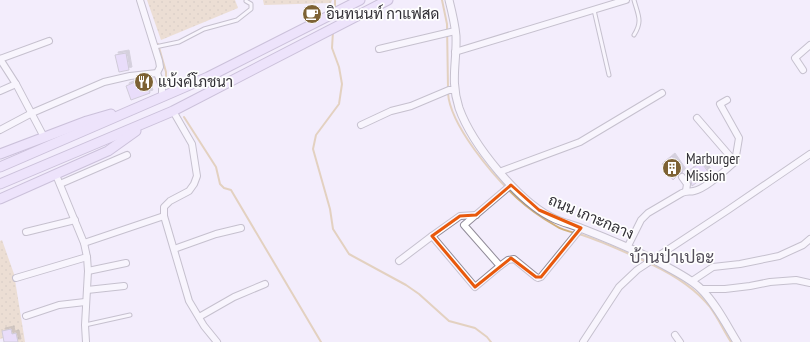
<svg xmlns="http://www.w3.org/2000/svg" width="810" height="342" font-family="'PT Sans Narrow',Sarabun,sans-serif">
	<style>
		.grass { fill: url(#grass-dots) }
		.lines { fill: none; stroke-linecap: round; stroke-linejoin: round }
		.stream { stroke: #d1af79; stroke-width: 2 }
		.building { fill: #decaf8; stroke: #a6a1ae; filter: url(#shadow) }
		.service-casing { stroke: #908b98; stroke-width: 5 }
		.minor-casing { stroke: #908b98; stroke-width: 8 }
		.tertiary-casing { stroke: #908b98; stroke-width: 9 }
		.primary-casing { stroke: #9c8bb2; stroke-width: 11 }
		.service { stroke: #fff; stroke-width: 3 }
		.minor { stroke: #fff; stroke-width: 6 }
		.tertiary { stroke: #fff; stroke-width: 7 }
		.primary { stroke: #e6d7fa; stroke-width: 9 }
		.marked { fill: none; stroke: #e8590c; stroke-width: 3; stroke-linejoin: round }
		.labels { text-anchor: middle; stroke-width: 3.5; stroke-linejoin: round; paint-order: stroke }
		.poi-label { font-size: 15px; fill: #312f35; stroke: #fefefe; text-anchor: start }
		.street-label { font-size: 15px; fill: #312f35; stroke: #fefefe }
		.quarter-label { font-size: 17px; fill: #544f5b; stroke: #fefefe }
	</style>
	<defs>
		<pattern id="grass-dots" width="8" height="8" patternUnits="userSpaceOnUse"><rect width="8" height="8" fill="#e4cca4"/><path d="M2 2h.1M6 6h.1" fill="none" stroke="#c4b08e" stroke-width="1.8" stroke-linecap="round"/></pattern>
		<filter id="shadow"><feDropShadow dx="3" dy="-3" stdDeviation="0" flood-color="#0004"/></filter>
	</defs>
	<rect width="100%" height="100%" fill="#f3edfc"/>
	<g class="grass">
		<path d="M147,0H235L238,8L161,40Z"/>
		<path d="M263,0H332L331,3L264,5Z"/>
		<path d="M2,240L14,274L25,342H18L16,333L12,334L11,329L2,331L3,338L0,339V241Z"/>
	</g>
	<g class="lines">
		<g class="stream">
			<path d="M442,0L447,24L448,88"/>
			<path d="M335,9V0"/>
			<path d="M333,31L332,48L339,67L342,84L339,104L316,135L313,149L330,209L333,229L349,254L406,285L419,294L449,321L475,328L487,337L491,342"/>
			<path d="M158,44L166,72V83"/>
			<path d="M448,93C450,125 493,176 517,198C529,209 542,218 556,226C565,232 578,233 588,237C608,244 627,253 647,262"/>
			<path d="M184,117L216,167L220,184L224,188L231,190L321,342"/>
			<path d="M651,264C672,274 695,288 710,307C718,318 724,331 731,342"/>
		</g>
	</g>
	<g class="building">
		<path d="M126,53L129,70L119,72L115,55Z"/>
		<path d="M143,81L144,84H146L150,93L131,100L126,86L135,82L136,84Z"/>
		<path d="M672,156L683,172L679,174L673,180L662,164Z"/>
		<path d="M701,162L709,173L692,186L691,181L685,174Z"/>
		<path d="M11,329L12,334L16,333L18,342H4L2,331Z"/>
	</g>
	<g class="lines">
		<defs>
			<g id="service">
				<path d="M594,10L609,75"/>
				<path d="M634,35C643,21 638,15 634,0"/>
				<path d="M155,47L179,42L204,29L237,20L251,9V4L246,1"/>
				<path d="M85,325L130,315"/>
			</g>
			<g id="minor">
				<path d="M379,49L455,31"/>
				<path d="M455,52L626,0"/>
				<path d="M0,59L16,84L44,137"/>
				<path d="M0,59L49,41"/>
				<path d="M803,70L795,58L810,45"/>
				<path d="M157,73L162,86V97"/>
				<path d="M0,91L16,84"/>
				<path d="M173,111L192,144L197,176L194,184L189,191L170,201L164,207V216L189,301L204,326L217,342"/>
				<path d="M697,118L735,162"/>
				<path d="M361,125L391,111L411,106L449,90H454"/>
				<path d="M0,130L32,113L104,82L130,76L157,73L160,67L159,61L140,0"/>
				<path d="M499,172L580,142L662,93"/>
				<path d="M56,175L84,243L87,257L88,271L85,325L86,342"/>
				<path d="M682,177L687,184L686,191"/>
				<path d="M60,184L127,155"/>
				<path d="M26,232L75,220"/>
				<path d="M432,236L460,216L476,215"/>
				<path d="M84,243L164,216"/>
				<path d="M628,246L641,220L648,213L682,193C686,191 690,192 694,191C707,188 724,171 735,162L739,138L720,104L727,100"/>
				<path d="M174,249L216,234L241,228"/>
				<path d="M399,261L432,236L475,287L500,266L464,225L511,185"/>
				<path d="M500,266L508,260L514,259L536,277L538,278L541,277L581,228"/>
				<path d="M88,271L126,263"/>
				<path d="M16,278L87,257"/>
				<path d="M692,281L713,267L740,264L779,256L803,245L810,239"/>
				<path d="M701,289H725L750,286L770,282L796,280L810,283"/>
				<path d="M87,290L124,286"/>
				<path d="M26,316L59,305L85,302"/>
				<path d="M199,317L234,297L265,284"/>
				<path d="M675,335L680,342"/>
				<path d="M583,342L619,287L637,270L728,210L810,154"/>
			</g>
			<path id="tertiary" d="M449,0C452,12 455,24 456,36C457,63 450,80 459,108C472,144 519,203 555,219C564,223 574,225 583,229C614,241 643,253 671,269C682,275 693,281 701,289C716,304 726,324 737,342"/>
			<g id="primary">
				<path d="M0,154L87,121L111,114"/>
				<path d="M0,167L208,77L360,0"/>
				<path d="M0,184L173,111L388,0"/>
				<path d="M0,199L108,151L136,131"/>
			</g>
		</defs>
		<use href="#service" class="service-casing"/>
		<use href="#minor" class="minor-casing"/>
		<use href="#tertiary" class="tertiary-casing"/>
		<use href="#primary" class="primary-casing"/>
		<use href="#service" class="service"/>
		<use href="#minor" class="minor"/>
		<use href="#tertiary" class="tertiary"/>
		<use href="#primary" class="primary"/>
	</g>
	<path d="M0 0H810V342H0ZM511,185L539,210L581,228L541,277H536L511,258L475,287L432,236L460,216L476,215Z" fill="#f3edfc" fill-opacity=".55" fill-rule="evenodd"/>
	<path class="marked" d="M511,185L539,210L581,228L541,277H536L511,258L475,287L432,236L460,216L476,215Z"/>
	<defs>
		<symbol id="cafe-disc" viewBox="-11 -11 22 22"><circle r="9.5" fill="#7d6234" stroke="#fefefe"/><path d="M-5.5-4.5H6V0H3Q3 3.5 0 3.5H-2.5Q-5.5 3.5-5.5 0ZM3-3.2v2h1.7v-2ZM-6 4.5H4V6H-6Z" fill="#fff"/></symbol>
		<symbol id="restaurant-disc" viewBox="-11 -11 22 22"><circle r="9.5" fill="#7d6234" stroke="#fefefe"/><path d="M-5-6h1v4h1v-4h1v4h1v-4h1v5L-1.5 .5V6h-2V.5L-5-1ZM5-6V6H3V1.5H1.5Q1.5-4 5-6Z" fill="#fff"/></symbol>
		<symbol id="building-disc" viewBox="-11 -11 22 22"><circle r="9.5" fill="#7d6234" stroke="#fefefe"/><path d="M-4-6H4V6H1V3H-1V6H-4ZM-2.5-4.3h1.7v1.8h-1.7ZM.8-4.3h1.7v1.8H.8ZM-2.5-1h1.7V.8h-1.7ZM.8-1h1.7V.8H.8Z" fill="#fff"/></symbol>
	</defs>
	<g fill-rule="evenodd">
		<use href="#cafe-disc" x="301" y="3" width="22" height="22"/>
		<use href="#restaurant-disc" x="133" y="71" width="22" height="22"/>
		<use href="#building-disc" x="661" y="157" width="22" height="22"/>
	</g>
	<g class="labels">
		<g class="poi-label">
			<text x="326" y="19">อินทนนท์ กาแฟสด</text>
			<text x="158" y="87">แบ้งค์โภชนา</text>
			<text x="686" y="164">Marburger<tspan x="686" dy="17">Mission</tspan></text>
		</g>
		<g class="street-label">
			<text transform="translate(591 217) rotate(23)" y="5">ถนน เกาะกลาง</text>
		</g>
		<g class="quarter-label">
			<text x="672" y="263">บ้านป่าเปอะ</text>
		</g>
	</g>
</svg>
